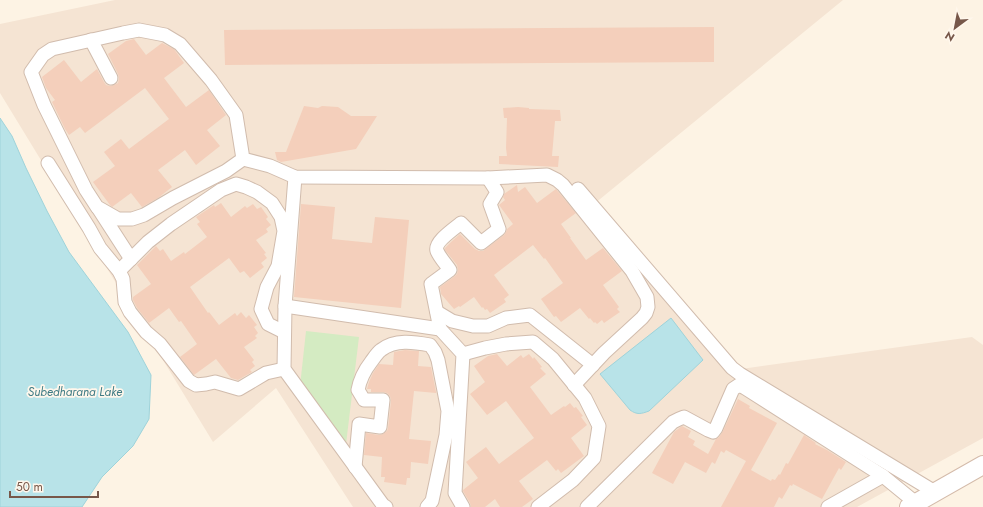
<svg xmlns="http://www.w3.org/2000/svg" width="983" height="507" font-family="Jost,sans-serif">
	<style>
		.residential { fill: #f5e4d3 }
		.green { fill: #d4ebc2 }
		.water { fill: #b8e3e8; stroke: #9ed3da }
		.building { fill: #f4cfbb }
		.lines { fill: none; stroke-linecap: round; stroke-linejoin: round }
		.minor-casing { stroke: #d1bcad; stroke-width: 15 }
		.secondary-casing { stroke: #d4bbaa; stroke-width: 20 }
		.minor { stroke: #fff; stroke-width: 13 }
		.secondary { stroke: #fff; stroke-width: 18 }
		.labels { text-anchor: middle; stroke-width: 3.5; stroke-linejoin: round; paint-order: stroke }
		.water-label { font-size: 12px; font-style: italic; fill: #3f7b84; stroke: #fff7ec }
	</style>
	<rect width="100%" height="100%" fill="#fdf3e4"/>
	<path class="residential" d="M115,0H843L594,204L741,369L972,337L983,345V438L857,507H353L276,388L213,442L0,93V24Z"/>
	<path class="green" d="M306,331L359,337L346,444L300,386Z"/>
	<g class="water">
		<path d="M0,118L12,136L26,168L47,211L69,252L128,332L151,375L149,419L133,446L102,477L82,507H0Z"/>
		<path d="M671,318L703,360L649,411C641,414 637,415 630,410L600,374Z"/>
	</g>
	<g class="building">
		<path d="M714,27V62L225,65L224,30Z"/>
		<path d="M134,39L146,55L162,43L174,49L184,63L164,78L186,107L209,90L226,115L207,130L220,146L196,165L185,150L158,170L172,187L158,198L142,207L131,193L112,207L110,205L93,182L115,166L104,152L121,139L129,149L169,119L145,88L85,133L80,127L69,135L65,129L52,102L55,100L46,88L42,77L64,60L81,82L97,69L104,82L106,85L110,86L114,85L118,83L119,78L118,74L108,54L126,41Z"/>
		<path d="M304,106L318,108L322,106L338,107L351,116H377L356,149L281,162L277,160L275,152H286Z"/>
		<path d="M518,107L529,108V109L560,110L561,121H555L552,156H559L558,167L499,164V156H507L506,148L507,118H504L503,108Z"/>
		<path d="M517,185L518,192L525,187L537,203L556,189L576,213L561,224L571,238H570L586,260L603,248L622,271L603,285L619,307L617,309L620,312L604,323L602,320L597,324L595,322L594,323L590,318L589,319L580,308L561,322L556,316L554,317L541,299L563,283L545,258L544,259L533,245L494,275L509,295L504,299L506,302L490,313L487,309L485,310L483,307L482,308L474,297L460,307L459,306L454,309L441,294L440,287L455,276L457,274L458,270L457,265L445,250V248L451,242L460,234L475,249L479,251H483L504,235L506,232L507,229L513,224L499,205L505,200L503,197L504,194Z"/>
		<path d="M221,203L231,217L245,206L247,208L253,204L257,209L261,207L268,217L266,219L271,225L266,229L268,232L256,240L266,253L264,254L267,258L261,263L264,267L250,278L244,271L240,273L229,258L190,287L208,313L209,312L219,325L235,313L237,316L241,312L246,318L249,315L257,325L254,327L258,333L255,336L257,338L244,347L254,360L252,362L255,366L250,370L252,372L238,380L231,378L216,359L194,375L180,357L197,344L181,321L179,322L169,308L149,323L137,308L133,300V297L151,284L137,265L156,246L160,251L163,249L171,261L184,252L185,254L207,237L197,224L200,222L196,217L214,205L215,207Z"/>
		<path d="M301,204L335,207L332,239L372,243L375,217L409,220L401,308L294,297Z"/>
		<path d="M405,350L419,351L418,366L431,367L436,392V393L414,391L409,439L431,441L428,464L411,462L410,478H407L406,485L384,482L385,477H381L382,457L364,455L366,433L379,435L383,434L387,431L388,428L391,401L390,396L387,393L383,392H371V389H367L369,382L373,373L379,364L393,365L394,352Z"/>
		<path d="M497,354L507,366L521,355L523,358L529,354L533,359L534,357L542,367L540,368L546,374L530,387L551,415L564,406L565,407L570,403L574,408L576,407L583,416L581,417L587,425L571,438L584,456L561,473L558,469L556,471L547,460L519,481L533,499L522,507H500L495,499L485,507H471L470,503L463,491V490L478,478L466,462L486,447L499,464L534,438L506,401L487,415L470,394L485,382L474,366L488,356Z"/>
		<path d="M738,399L750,406L749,408L777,423L751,470L771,481L772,479L775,480L779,474L780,475L786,463L788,464L804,435L816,443L815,444L827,450L846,462L841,470L839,468L822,499L793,484L792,486L790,485L782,499L779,497L774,507H721L746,461L726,450L724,453L721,451L715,464L712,462L706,473L685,462L673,484L652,473L674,432L682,426L691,431L688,437L695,441L693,445L708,454L716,439L719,437L723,431Z"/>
	</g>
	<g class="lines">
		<defs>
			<g id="minor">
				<path d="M91,40L111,78"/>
				<path d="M243,159L236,115L211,80L180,44L165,35L139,30L123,33L52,49L43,55L31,72L44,105L86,190L97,207L118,219H132L144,215L173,198L226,171L243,159L270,166L295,177L488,178L547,175L557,180L563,185L632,271L647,297L648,307L646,313L642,318L604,353L574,385"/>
				<path d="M48,163L89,228L100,248L119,271L123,279L125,302L130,312L146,332L160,344L189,381L196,385L206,384L215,382L239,389L266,373L284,369"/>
				<path d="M295,177L285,306L284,369L383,505L386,507"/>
				<path d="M578,189L732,368L740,374L935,492"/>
				<path d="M98,208L131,259"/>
				<path d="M119,271L148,242L171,224L221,190L236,184L246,187L257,192L272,203L281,217L284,231L278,266L267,287L261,309L268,324L284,332"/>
				<path d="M285,306L440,329"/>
				<path d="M437,312L452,321L473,326H488L506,318L530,315L593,365"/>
				<path d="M463,354L485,348L506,344L533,342L553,359L585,398L599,426L594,458L573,480L538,507"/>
				<path d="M355,467L359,424L380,427L383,400H364L358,390C360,379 364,371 371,362C374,358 377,353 381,350C395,339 414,342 430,345L435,352L438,360L448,411L446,435L432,501L427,507"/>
				<path d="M463,507L455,493L463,354L440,329L431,284L450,270C446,264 440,258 437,251C434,242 454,229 461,223L481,243L499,229L490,204L496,194L497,192L488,178"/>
				<path d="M587,507L673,422L679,419L684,417L708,430L713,432L716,428L733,389L739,385L745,388L883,476L916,503"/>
				<path d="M828,507L883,476"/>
			</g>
			<path id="secondary" d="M909,507L983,465"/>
		</defs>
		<use href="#minor" class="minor-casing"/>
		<use href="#secondary" class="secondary-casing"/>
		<use href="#minor" class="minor"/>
		<use href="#secondary" class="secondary"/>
	</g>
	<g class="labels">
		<g class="water-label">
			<text x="75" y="396">Subedharana Lake</text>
		</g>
	</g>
	<g transform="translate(955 28) rotate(212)" stroke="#fff7ec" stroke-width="3" paint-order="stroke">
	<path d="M0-3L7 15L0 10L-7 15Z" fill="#775749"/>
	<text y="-6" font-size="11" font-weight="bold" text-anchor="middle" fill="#775749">N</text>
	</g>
	<path d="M10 491v6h88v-6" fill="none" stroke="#775749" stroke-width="2"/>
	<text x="16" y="491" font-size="12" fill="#775749" stroke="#fff7ec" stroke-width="3" paint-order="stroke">50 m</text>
</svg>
